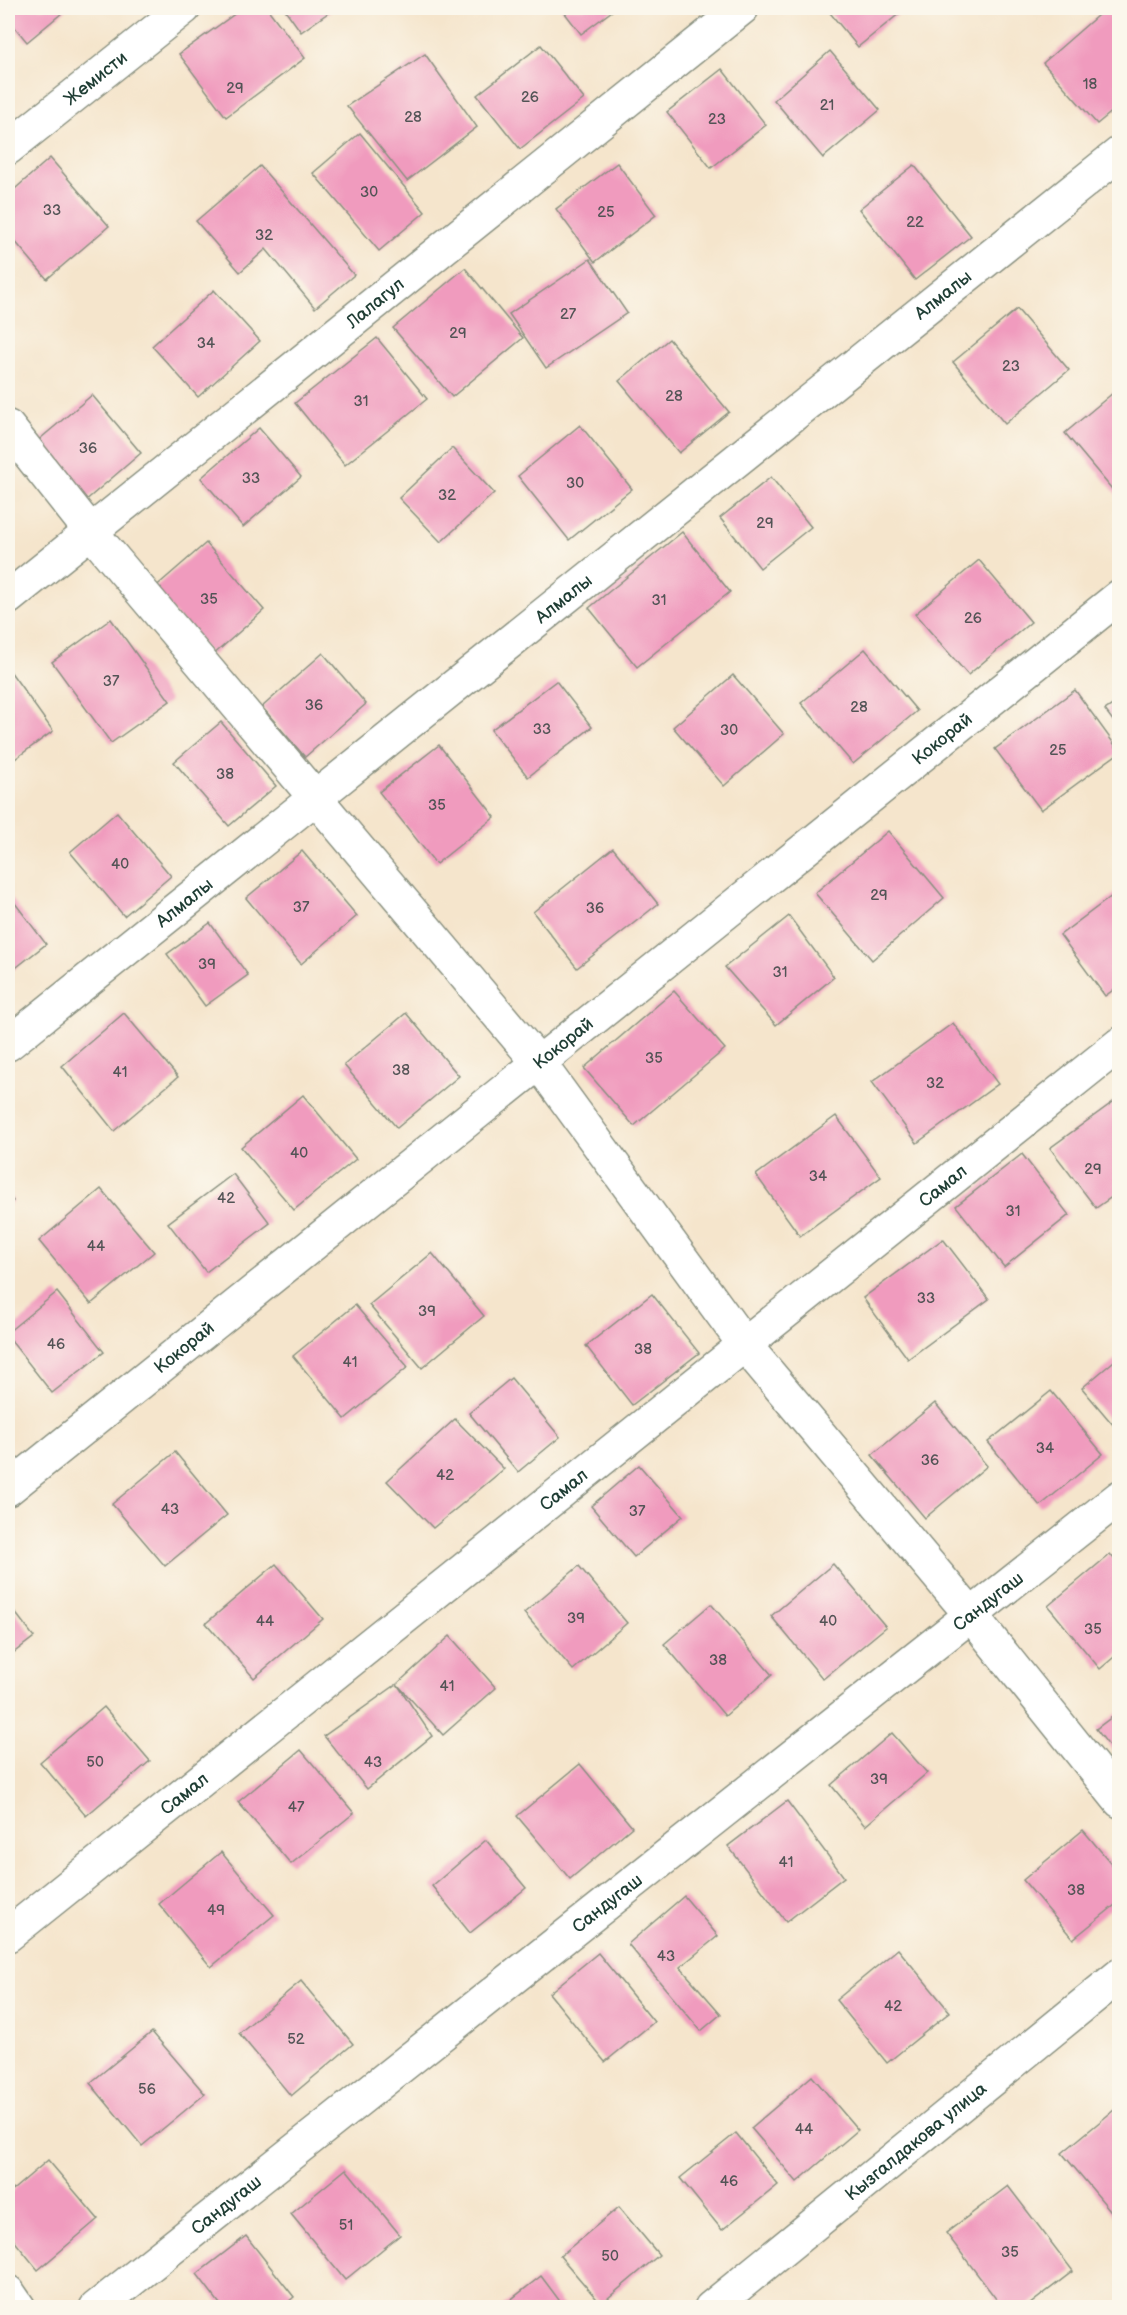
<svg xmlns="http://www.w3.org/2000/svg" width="1127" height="2315" font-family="'Balsamiq Sans',sans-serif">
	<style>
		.building { fill: #f09bbe }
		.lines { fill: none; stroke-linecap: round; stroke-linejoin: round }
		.minor-casing { stroke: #8a9180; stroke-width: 36 }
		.minor { stroke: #fff; stroke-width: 33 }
		.labels { text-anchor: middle; stroke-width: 4.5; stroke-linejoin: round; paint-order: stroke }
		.number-label { font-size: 15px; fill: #535456 }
		.street-label { font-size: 18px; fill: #1f3d34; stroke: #fbf7ec }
	</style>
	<rect width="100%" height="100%" fill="#fbf7ec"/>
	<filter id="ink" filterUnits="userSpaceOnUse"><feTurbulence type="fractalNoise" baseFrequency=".0167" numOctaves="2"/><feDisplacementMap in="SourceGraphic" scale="12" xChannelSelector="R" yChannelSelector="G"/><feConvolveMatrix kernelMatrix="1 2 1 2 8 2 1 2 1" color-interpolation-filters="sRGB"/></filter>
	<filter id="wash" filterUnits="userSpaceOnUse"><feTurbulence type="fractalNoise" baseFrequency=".008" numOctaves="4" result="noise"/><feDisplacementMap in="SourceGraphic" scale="24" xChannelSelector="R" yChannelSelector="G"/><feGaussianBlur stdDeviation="1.35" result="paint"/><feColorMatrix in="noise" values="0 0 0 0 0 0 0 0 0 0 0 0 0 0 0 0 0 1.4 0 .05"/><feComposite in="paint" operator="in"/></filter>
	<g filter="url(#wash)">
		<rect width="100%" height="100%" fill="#f5e5cc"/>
		<g id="blocks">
			<g class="building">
				<path d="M8,8H68L27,42L8,19Z"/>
				<path d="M243,8H267L305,58L226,117L179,54Z"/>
				<path d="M284,8H335L301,32Z"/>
				<path d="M561,8H616L581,34Z"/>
				<path d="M826,8H906L858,47Z"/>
				<path d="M1105,9L1120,26V105L1097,124L1043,63Z"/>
				<path d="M541,45L584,99L520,149L477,95Z"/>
				<path d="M830,51L880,110L823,158L774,100Z"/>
				<path d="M425,54L477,127L407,181L347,106Z"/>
				<path d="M722,69L766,125L711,168L667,112Z"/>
				<path d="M360,133L425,212L379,251L313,173Z"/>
				<path d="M50,158L109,226L47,279L8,233V195Z"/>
				<path d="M617,163L656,215L595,262L556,209Z"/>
				<path d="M914,165L971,236L915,280L859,209Z"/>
				<path d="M260,166L354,275L315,308L266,249L240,272L196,221Z"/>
				<path d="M590,259L627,313L546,368L509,314Z"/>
				<path d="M465,268L523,338L452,397L393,328Z"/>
				<path d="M214,290L260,341L198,397L152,346Z"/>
				<path d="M1017,309L1069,370L1005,424L953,362Z"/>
				<path d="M377,338L427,399L345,465L295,403Z"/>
				<path d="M669,339L729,412L679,453L619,381Z"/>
				<path d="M1120,387V493L1117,495L1065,433Z"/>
				<path d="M92,395L141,453L84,502L35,443Z"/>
				<path d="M580,425L632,489L569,540L518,476Z"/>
				<path d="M259,428L301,477L243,527L201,478Z"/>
				<path d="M452,448L494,493L441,542L399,498Z"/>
				<path d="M771,477L811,527L760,568L720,518Z"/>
				<path d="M682,532L730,592L637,667L589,608Z"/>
				<path d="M206,543L264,610L212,656L153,589Z"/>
				<path d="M979,560L1031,622L968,675L915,614Z"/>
				<path d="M111,619L170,701L111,743L52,662Z"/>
				<path d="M865,649L917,711L853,764L801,703Z"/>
				<path d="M323,653L366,704L305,757L262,707Z"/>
				<path d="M10,671L53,731L8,764V673Z"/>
				<path d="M733,675L784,734L724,786L673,727Z"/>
				<path d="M556,681L592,727L528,777L491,730Z"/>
				<path d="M1075,690L1120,752L1041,810L995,749Z"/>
				<path d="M1120,700V730L1105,710Z"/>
				<path d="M221,722L276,786L229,826L174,762Z"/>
				<path d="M439,745L495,817L436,864L379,792Z"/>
				<path d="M117,812L171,876L124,916L70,852Z"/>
				<path d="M888,831L944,898L872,960L815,893Z"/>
				<path d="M613,848L658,904L577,968L533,912Z"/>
				<path d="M302,851L357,916L301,964L246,898Z"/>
				<path d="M1120,890V985L1105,996L1060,935Z"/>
				<path d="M8,894L46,944L8,974Z"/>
				<path d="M789,916L834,977L776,1025L725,967Z"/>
				<path d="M210,923L248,975L205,1006L167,954Z"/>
				<path d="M674,991L725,1049L634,1126L584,1068Z"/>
				<path d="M124,1013L178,1077L114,1131L62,1066Z"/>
				<path d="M406,1013L459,1076L397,1128L344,1065Z"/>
				<path d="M953,1023L998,1084L917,1143L872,1082Z"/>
				<path d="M303,1095L356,1159L294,1210L241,1147Z"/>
				<path d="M1120,1097V1191L1096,1208L1050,1148Z"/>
				<path d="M836,1116L881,1177L800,1236L756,1175Z"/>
				<path d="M1022,1154L1069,1215L1004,1267L956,1206Z"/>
				<path d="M233,1174L270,1223L206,1272L168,1223Z"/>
				<path d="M101,1189L154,1252L91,1304L39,1241Z"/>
				<path d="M8,1194L13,1201L8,1206Z"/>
				<path d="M943,1239L989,1299L908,1359L863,1298Z"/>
				<path d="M432,1253L484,1316L422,1368L369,1305Z"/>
				<path d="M57,1292L104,1352L52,1393L8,1337V1332Z"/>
				<path d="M652,1294L699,1353L632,1405L586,1346Z"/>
				<path d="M355,1305L408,1367L345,1419L293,1356Z"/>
				<path d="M1120,1356V1433L1082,1388Z"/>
				<path d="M511,1378L560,1437L518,1472L469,1413Z"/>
				<path d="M1051,1391L1103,1454L1040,1506L988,1442Z"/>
				<path d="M935,1403L987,1466L925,1518L872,1455Z"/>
				<path d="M455,1419L504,1469L433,1528L387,1481Z"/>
				<path d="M175,1452L227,1515L165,1566L112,1504Z"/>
				<path d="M639,1465L683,1516L634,1557L591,1506Z"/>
				<path d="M1110,1554L1120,1566V1652L1100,1669L1048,1606Z"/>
				<path d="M276,1564L323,1619L254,1678L206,1623Z"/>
				<path d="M833,1564L886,1627L823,1679L771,1616Z"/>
				<path d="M579,1566L627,1623L573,1670L524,1613Z"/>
				<path d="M8,1603L34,1637L8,1657Z"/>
				<path d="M711,1604L772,1675L725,1716L664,1644Z"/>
				<path d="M450,1636L496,1688L443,1735L397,1684L432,1736L367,1789L324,1736L397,1684Z"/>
				<path d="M104,1707L150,1761L86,1816L40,1762Z"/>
				<path d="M1120,1711V1760L1096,1729Z"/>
				<path d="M892,1733L927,1773L865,1826L831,1785Z"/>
				<path d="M301,1750L354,1813L291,1864L238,1802Z"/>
				<path d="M580,1764L632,1827L570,1879L517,1816Z"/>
				<path d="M787,1801L844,1877L786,1922L728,1846Z"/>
				<path d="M1083,1830L1120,1874V1901L1073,1939L1023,1880Z"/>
				<path d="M486,1840L526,1888L470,1933L432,1886Z"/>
				<path d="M221,1852L274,1915L211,1967L159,1904Z"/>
				<path d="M684,1896L718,1936L680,1967L721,2014L701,2031L628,1944Z"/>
				<path d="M898,1949L950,2012L887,2063L836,2000Z"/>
				<path d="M598,1953L654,2022L605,2062L549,1993Z"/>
				<path d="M301,1981L353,2044L291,2096L239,2033Z"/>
				<path d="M152,2032L205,2094L142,2146L90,2083Z"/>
				<path d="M812,2076L858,2130L797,2182L751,2128Z"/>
				<path d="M1120,2105V2212L1115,2216L1062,2153Z"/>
				<path d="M736,2133L778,2185L722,2230L680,2178Z"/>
				<path d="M48,2160L98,2219L38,2270L8,2233V2194Z"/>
				<path d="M346,2169L400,2235L345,2280L291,2214Z"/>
				<path d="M1008,2186L1073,2271L1025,2308H1003L946,2233Z"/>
				<path d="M619,2207L659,2255L601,2304L560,2256Z"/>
				<path d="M246,2236L294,2297L281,2308H223L197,2274Z"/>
				<path d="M541,2276L565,2308H500Z"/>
			</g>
		</g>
	</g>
	<g filter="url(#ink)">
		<use href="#blocks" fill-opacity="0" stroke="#8a9180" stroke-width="1.5"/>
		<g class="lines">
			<defs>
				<g id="minor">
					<path id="s1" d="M8,148L184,8"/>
					<path d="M8,427L91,532L539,1063L744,1344L971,1615L1120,1801"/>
					<path id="s2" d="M8,598L742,8"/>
					<path id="s3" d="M8,1044L1120,153"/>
					<path id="s4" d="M8,1489L1120,596"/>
					<path id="s5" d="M8,1935L1120,1044"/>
					<path d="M8,2292L19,2308"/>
					<path id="s6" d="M96,2308L1120,1497"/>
					<path id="s7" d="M711,2308L1120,1975"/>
				</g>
			</defs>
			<use href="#minor" class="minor-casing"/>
			<use href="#minor" class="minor"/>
		</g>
	</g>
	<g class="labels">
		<g class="number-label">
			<text x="1090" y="89">18</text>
			<text x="235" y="93">29</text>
			<text x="530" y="102">26</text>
			<text x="827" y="110">21</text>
			<text x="413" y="122">28</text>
			<text x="717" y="124">23</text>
			<text x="369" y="197">30</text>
			<text x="52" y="215">33</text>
			<text x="606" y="217">25</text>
			<text x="915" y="227">22</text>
			<text x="264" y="240">32</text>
			<text x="568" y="319">27</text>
			<text x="458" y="338">29</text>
			<text x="206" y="348">34</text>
			<text x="1011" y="371">23</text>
			<text x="674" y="401">28</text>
			<text x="361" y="406">31</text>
			<text x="88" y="453">36</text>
			<text x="251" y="483">33</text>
			<text x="575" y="488">30</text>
			<text x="447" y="500">32</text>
			<text x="765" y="528">29</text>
			<text x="209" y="604">35</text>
			<text x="659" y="605">31</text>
			<text x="973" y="623">26</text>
			<text x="111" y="686">37</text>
			<text x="314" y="710">36</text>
			<text x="859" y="712">28</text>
			<text x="542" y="734">33</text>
			<text x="729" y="735">30</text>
			<text x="1058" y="755">25</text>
			<text x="225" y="779">38</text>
			<text x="437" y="810">35</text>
			<text x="120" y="869">40</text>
			<text x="879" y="900">29</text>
			<text x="301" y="912">37</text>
			<text x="595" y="913">36</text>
			<text x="207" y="969">39</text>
			<text x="780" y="977">31</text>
			<text x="654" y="1063">35</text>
			<text x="401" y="1075">38</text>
			<text x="120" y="1077">41</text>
			<text x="935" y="1088">32</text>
			<text x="299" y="1158">40</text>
			<text x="1093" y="1174">29</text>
			<text x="818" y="1181">34</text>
			<text x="226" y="1203">42</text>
			<text x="1013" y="1216">31</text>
			<text x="96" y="1251">44</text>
			<text x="926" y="1303">33</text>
			<text x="427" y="1316">39</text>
			<text x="56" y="1349">46</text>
			<text x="643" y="1354">38</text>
			<text x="350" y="1367">41</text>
			<text x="1045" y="1453">34</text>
			<text x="930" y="1465">36</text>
			<text x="445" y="1480">42</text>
			<text x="170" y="1514">43</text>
			<text x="637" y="1516">37</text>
			<text x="576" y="1623">39</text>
			<text x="265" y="1626">44</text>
			<text x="828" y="1626">40</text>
			<text x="1093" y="1634">35</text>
			<text x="718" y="1665">38</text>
			<text x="447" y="1691">41</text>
			<text x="95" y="1767">50</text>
			<text x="373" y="1767">43</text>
			<text x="879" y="1784">39</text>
			<text x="296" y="1812">47</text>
			<text x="786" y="1867">41</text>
			<text x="1076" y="1895">38</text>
			<text x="216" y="1915">49</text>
			<text x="666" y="1961">43</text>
			<text x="893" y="2011">42</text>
			<text x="296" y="2044">52</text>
			<text x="147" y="2094">56</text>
			<text x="804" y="2134">44</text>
			<text x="729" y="2186">46</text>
			<text x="346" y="2230">51</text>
			<text x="1010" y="2257">35</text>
			<text x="610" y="2261">50</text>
		</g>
		<g class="street-label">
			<text dy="6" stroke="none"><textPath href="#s1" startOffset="112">Жемисти</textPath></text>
			<text dy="6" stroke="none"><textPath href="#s3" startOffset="1198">Алмалы</textPath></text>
			<text dy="6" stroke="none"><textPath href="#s2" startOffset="471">Лалагул</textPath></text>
			<text dy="6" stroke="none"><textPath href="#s3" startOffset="712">Алмалы</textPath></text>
			<text dy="6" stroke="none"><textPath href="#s4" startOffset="1198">Кокорай</textPath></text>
			<text dy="6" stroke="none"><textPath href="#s3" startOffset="226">Алмалы</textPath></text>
			<text dy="6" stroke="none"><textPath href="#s4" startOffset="712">Кокорай</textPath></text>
			<text dy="6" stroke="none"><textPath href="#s5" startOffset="1198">Самал</textPath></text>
			<text dy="6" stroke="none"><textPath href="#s4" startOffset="226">Кокорай</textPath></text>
			<text dy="6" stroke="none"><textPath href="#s5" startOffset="712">Самал</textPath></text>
			<text dy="6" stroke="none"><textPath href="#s6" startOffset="1138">Сандугаш</textPath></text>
			<text dy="6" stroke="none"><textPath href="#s5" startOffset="226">Самал</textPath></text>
			<text dy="6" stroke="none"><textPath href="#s6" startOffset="652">Сандугаш</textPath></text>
			<text dy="6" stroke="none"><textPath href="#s7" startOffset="264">Кызгалдакова улица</textPath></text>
			<text dy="6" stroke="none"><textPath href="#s6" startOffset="166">Сандугаш</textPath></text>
		</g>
	</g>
	<rect width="1127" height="2315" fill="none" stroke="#fbf7ec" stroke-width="30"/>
</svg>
